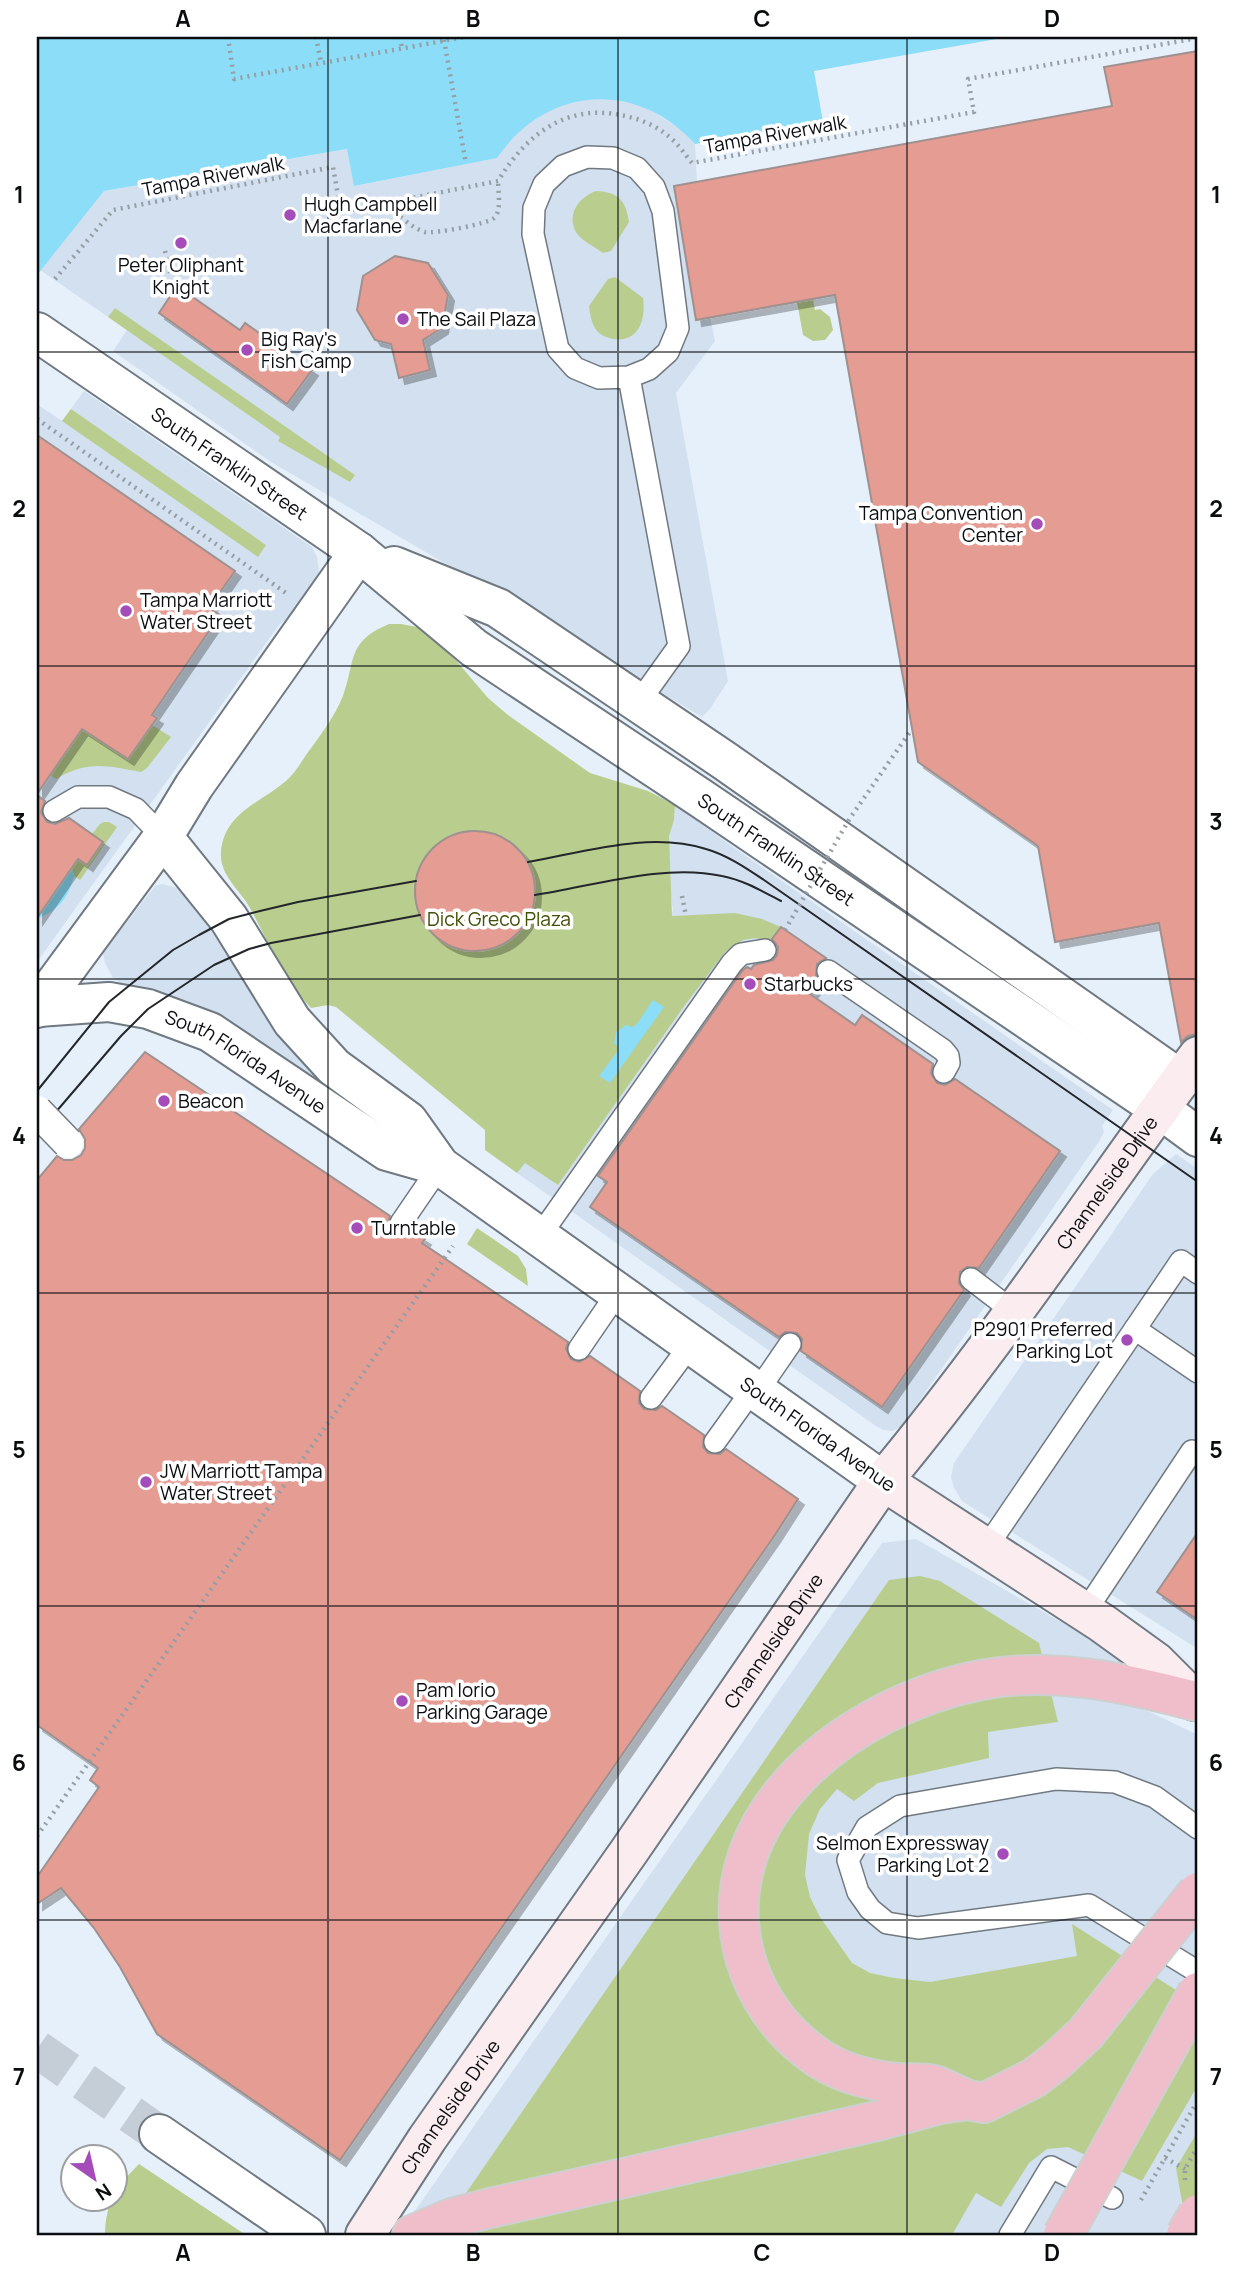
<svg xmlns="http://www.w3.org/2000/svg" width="1235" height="2272" font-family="Manrope,sans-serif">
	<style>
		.built { fill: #d2e0ef }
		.green { fill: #b9ce8e }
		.water { fill: #8cddf8 }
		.building { fill: #e49c93; stroke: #9e918f; stroke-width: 2; filter: url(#shadow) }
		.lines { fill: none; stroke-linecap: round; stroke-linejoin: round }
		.tertiary-tunnel { stroke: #c5ced7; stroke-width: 38; stroke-dasharray: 38 19; stroke-linecap: butt }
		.service-casing { stroke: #707981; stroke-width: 24 }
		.minor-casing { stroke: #707981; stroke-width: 42 }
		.tertiary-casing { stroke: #707981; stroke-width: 42 }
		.secondary-casing { stroke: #707981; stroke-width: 42 }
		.motorway-casing { stroke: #cecfcf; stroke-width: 42 }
		.path { stroke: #969ea5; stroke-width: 4.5; stroke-dasharray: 2 5; stroke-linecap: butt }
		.service { stroke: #fff; stroke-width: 21 }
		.minor { stroke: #fff; stroke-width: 38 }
		.tertiary { stroke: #fff; stroke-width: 38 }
		.secondary { stroke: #faecef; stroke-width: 38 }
		.motorway { stroke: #f0beca; stroke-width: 38 }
		.tram { stroke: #23262a; stroke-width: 2 }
		.pedestrian-bridge-casing { stroke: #707981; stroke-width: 33; stroke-linecap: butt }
		.motorway-bridge-casing { stroke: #cecfcf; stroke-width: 42; stroke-linecap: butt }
		.path-bridge { stroke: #969ea5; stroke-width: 4.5; stroke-dasharray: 2 5; stroke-linecap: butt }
		.pedestrian-bridge { stroke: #fff; stroke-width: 30 }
		.motorway-bridge { stroke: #f0beca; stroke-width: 38 }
		.grid { fill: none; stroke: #0a0d10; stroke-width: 2; stroke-opacity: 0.55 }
		.poi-dot { fill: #a44cb9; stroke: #fff; stroke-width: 2.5 }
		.labels { text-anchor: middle; stroke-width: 7; stroke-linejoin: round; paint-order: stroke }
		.street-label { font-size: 19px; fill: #0a0d10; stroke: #fff }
		.poi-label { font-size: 19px; fill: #0a0d10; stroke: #fff; text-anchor: start }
		.park-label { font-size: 19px; fill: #405108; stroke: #fff }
		.neatline { fill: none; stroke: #0a0d10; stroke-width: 2.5 }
		.grid-label { font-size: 23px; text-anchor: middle; font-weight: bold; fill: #0a0d10 }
	</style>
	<defs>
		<filter id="shadow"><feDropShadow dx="6" dy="6" stdDeviation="0" flood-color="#0004"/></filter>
	</defs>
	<rect width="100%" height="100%" fill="#e6f0fa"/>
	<g class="built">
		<path d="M609,99L636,104L652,111L682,130L695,144L697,182L682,185L715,341L676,393L728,681L710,709L702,717L508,600L271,462L113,351L127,330L40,270L104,191L348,149L355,186L496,158L510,138L530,122L554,108L582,100Z"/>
		<path d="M84,391L312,547L317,557L319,571L317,583L298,610L279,625L37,962V404L62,421Z"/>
		<path d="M675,805L740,852L1113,1110L1102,1126L1104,1132L1100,1140L902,1426L893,1431L883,1430L876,1426L517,1173L699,915L671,916L673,910L669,882L534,903L674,820Z"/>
		<path d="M162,884L182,889L197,905L244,977L387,1126L138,994L113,978L105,963L103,953L155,886Z"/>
		<path d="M1176,1154L1198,1169V1649L962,1501L954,1488L951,1477L954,1463L1153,1174Z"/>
		<path d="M916,1539L1126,1659L1118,1701L1150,1712L1198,1735V2235H398L882,1543Z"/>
	</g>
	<g class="green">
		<path d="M596,191C619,192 626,201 629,222L611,251L603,253C595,247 580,240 576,232C566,213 580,197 596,191Z"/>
		<path d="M615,277L643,298C646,319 639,343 613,339C609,338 602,336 598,332C592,326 590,315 589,306L608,279Z"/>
		<path d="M813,299L815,310L820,309L830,317L833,330L825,340L813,341L803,335L797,302Z"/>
		<path d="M115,308L355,475L350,482L278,441L280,437L108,317Z"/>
		<path d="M71,409L266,545L258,557L62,421Z"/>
		<path d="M389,624H401L422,628L437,638L488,698L508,715L590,773L648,791L675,805L674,820L669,836L672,916L735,913L762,919L781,927L769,943L756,938L743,940L725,952L685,1005L558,1185L525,1163L517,1173L485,1150V1130L336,1007L328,1005L311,1008C283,978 269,943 250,908C240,890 219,875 221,852C224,813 260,803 286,781C294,774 300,764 306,755C319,737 334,718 343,696C356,661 346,642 389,624Z"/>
		<path d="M73,723L152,725L171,737L147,768L141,772C106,766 89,760 56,779L50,775Z"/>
		<path d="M104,822H109L117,827L80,880L74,876L72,869L78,859L87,865L103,842L92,834L100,824Z"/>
		<path d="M477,1228L518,1256L526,1269L528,1286L467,1244Z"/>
		<path d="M920,1576L940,1581L1039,1643L1058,1722L988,1732L989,1758L878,1783L854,1801L837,1789L820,1809L809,1834L805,1875L810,1897L820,1917L852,1963L870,1973L894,1978L930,1982L1077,1956L1072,1924L1198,2004V2085L1142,2181L1068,2147L1047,2149L1029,2163L1001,2207L976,2193L952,2235H449L466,2193L889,1580Z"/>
		<path d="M1198,2131V2235H1188L1176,2168Z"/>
		<path d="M139,2164L246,2235H105C105,2222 107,2211 112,2199L116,2198V2188Z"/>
	</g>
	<g class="water">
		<path d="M37,37H1008L814,71L823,122L695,144C636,79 546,86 497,158L354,186L347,149L104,191L37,275Z"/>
		<path d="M72,869L74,876C69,896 58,912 37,918Z"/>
		<path d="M653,1000L664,1007L610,1083L599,1076L617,1052L618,1047L614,1043L616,1032L626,1025L632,1027L637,1024Z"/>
	</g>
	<g class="building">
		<path d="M1198,51V1034L1188,1036L1181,1042L1159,923L1055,942L1038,846L918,762L835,295L696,320L674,186L1112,106L1104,67Z"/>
		<path d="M395,256L428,263L448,295L442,328L423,340L430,370L399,378L391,344L375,340L357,310L363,276Z"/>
		<path d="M177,286L240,330L245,323L312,370L287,404L159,313Z"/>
		<path d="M37,435L235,571L209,608L220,615L152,715L157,718L128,759L82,729L37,794Z"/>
		<path d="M37,795L45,801L41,812L47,822L55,824L69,818L103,842L87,865L78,859L37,918Z"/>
		<circle cx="475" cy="891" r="60"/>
		<path d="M781,927L826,958L817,964L816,976L820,981L810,994L855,1025L862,1015L933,1064L931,1073L937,1083L945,1085L955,1079L1060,1151L979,1268L967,1267L960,1272L959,1283L964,1290L882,1407L801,1351L802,1339L797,1333L785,1332L779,1337L590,1207L607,1182L598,1176L742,971L747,967L751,969L754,965L773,960L777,955L778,947L772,939Z"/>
		<path d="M145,1052L390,1216L388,1223L393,1233L401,1236L412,1231L425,1239L422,1243L568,1342L566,1349L571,1359L579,1362L590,1356L640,1391L639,1403L644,1409L656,1410L662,1406L704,1435L703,1447L708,1453L720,1454L726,1449L798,1499L775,1535L340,2160L157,2034L120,1967L94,1928L61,1888L37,1904V1877L99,1787L90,1780L98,1768L37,1725V1180L57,1156L64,1160H72L81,1155L85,1148V1139L79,1129Z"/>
		<path d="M1198,1532V1620L1157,1592Z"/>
	</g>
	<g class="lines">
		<path class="tertiary-tunnel" d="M37,2049L159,2134"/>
		<defs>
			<g id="service">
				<path d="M629,377L599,378L575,368L558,349L533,234L534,208L544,184L563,166L587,157L613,158L637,168L654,187L663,211L678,328L668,352L649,369L629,377L679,646L639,702"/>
				<path d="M54,811L78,797H109L136,809L163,837"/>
				<path d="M828,971L943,1050L948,1056L949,1063L944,1072"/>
				<path d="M401,1223L440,1166"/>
				<path d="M539,1237L732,963L741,954L765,950"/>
				<path d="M971,1279L1014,1312"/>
				<path d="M1135,1329L1181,1261L1198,1273"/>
				<path d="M579,1349L618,1292"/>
				<path d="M757,1392L790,1344"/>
				<path d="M651,1398L691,1344"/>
				<path d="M715,1442L753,1389"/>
				<path d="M986,1548L1135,1329L1198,1372"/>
				<path d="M1085,1612L1192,1451"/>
				<path d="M1198,1828L1155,1797L1115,1782L1056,1779L900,1806L867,1827L848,1860L858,1892L870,1909L887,1923L918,1928L1089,1905L1198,1972"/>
				<path d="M1010,2235L1051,2167L1112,2198"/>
			</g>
			<g id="minor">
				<path d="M163,837L229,919L292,1021L334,1067L408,1121L440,1166L883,1481"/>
				<path id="s1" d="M38,1007L109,1002L148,1009L210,1032L387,1151L440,1166"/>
			</g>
			<g id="tertiary">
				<path id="s2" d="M37,332L359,552L474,648L699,797L1160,1109L1198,1137"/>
				<path d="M394,566L498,608L725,761L1181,1080"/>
				<path d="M37,1008L163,837L194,786L359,552"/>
				<path d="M159,2134L306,2235"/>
			</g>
			<g id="secondary">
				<path d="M883,1481L1102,1623L1156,1662L1195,1701"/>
				<path id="s3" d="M365,2235L427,2139L630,1850L883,1481C996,1345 1094,1198 1198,1056"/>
			</g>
			<g id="motorway">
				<path d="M968,2100C957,2096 946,2089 934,2085C923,2082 909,2084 897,2083C867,2080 838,2073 813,2054C780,2030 756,1996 745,1957C706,1812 855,1704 981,1680C1053,1666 1126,1683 1195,1701"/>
				<path d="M412,2235L452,2218L490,2208L877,2121L940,2104L968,2100L984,2103L1034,2078L1056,2061"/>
			</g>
		</defs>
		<use href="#service" class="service-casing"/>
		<use href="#minor" class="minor-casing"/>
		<use href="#tertiary" class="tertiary-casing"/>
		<use href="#secondary" class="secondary-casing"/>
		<use href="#motorway" class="motorway-casing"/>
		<g class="path">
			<path d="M228,37L234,79L465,37"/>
			<path d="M316,37L321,63"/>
			<path d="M400,37L402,48"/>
			<path d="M444,40L466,164"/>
			<path d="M385,203C396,213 411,228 425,232C434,234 488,224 494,218C502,211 498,191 498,181"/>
			<path d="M165,251L170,273"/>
			<path d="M55,279L113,210L333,167L341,212L498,181C529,130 572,100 633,118C648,122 663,130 675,142C681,148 686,156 692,163L974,112L968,79L1198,38"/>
			<path d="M37,419L286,593"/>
			<path d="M682,896L686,916"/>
			<path d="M37,1836L453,1246"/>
			<path d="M1165,2158L1185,2169"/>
			<path d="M1185,2180V2169L1198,2146"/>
			<path d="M1141,2200L1198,2100"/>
		</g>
		<use href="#service" class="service"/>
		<use href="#minor" class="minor"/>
		<use href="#tertiary" class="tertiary"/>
		<use href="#secondary" class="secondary"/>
		<use href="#motorway" class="motorway"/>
		<g class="tram">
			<path d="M528,862C585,852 650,831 706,849C727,855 746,868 764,880L1198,1182"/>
			<path d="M535,895C593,886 664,863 722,876C743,880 762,891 781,901"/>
			<path d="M37,1091L109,1002L173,950L199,935L229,919L260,911L298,902L416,881"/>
			<path d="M37,1134L121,1036L148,1009L214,965L249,949L271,943L420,915"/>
		</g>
		<defs>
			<path id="pedestrian-bridge" d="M37,1111L68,1143"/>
			<g id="motorway-bridge">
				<path d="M1056,2061L1086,2033L1198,1892"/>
				<path d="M1063,2235L1198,1992"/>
				<path d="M1186,2235L1198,2214"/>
			</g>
		</defs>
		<use href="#pedestrian-bridge" class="pedestrian-bridge-casing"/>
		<use href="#motorway-bridge" class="motorway-bridge-casing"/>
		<path class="path-bridge" d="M785,930L850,818L912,729"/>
		<use href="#pedestrian-bridge" class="pedestrian-bridge"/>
		<use href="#motorway-bridge" class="motorway-bridge"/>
	</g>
	<path class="grid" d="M328,37V2235M618,37V2235M907,37V2235M37,352H1198M37,666H1198M37,979H1198M37,1293H1198M37,1606H1198M37,1920H1198"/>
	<g class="poi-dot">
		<circle cx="290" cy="215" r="7"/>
		<circle cx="181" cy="243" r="7"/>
		<circle cx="403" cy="319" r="7"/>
		<circle cx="247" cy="350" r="7"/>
		<circle cx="1037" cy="524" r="7"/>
		<circle cx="126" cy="611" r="7"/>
		<circle cx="750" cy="984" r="7"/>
		<circle cx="164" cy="1101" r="7"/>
		<circle cx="357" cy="1228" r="7"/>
		<circle cx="1127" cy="1340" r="7"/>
		<circle cx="146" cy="1482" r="7"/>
		<circle cx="402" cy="1701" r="7"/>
		<circle cx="1003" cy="1854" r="7"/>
	</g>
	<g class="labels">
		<g class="street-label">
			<text transform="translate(775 134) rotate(-10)" y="7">Tampa Riverwalk</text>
			<text transform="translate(213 176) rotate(-11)" y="7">Tampa Riverwalk</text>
			<text dy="7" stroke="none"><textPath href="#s2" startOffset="233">South Franklin Street</textPath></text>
			<text dy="7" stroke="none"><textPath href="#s2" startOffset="903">South Franklin Street</textPath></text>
			<text dy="7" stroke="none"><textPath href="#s1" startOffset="222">South Florida Avenue</textPath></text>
			<text dy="7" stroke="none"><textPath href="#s3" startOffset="1288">Channelside Drive</textPath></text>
			<text transform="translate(818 1434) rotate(35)" y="7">South Florida Avenue</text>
			<text dy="7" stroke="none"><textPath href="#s3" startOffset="721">Channelside Drive</textPath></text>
			<text dy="7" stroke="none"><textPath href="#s3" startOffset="154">Channelside Drive</textPath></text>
		</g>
		<g class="poi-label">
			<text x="304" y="211">Hugh Campbell<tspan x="304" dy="22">Macfarlane</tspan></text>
			<text x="181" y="272" text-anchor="middle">Peter Oliphant<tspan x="181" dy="22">Knight</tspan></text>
			<text x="417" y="326">The Sail Plaza</text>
			<text x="261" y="346">Big Ray's<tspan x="261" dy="22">Fish Camp</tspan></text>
			<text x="1023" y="520" text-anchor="end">Tampa Convention<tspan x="1023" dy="22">Center</tspan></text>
			<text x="140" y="607">Tampa Marriott<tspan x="140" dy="22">Water Street</tspan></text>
			<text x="764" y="991">Starbucks</text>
			<text x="178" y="1108">Beacon</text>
			<text x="371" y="1235">Turntable</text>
			<text x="1113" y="1336" text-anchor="end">P2901 Preferred<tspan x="1113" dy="22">Parking Lot</tspan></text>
			<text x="160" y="1478">JW Marriott Tampa<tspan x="160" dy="22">Water Street</tspan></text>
			<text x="416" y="1697">Pam Iorio<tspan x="416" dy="22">Parking Garage</tspan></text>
			<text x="989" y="1850" text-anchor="end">Selmon Expressway<tspan x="989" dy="22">Parking Lot 2</tspan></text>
		</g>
		<g class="park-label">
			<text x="499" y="926">Dick Greco Plaza</text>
		</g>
	</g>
	<rect width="1235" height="2272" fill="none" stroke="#ffffff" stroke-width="77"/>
	<g transform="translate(94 2178) rotate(146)"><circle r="33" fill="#ffffff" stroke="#9d9e9f" stroke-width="2"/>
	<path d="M0-5L12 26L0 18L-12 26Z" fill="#a44cb9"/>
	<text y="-10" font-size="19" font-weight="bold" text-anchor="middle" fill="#0a0d10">N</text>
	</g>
	<rect x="38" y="38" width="1158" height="2196" class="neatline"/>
	<g class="grid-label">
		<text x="183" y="27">A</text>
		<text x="473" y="27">B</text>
		<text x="762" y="27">C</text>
		<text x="1052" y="27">D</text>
		<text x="19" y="203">1</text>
		<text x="1216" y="203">1</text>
		<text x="19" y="517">2</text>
		<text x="1216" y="517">2</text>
		<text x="19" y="830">3</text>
		<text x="1216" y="830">3</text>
		<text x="19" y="1144">4</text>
		<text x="1216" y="1144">4</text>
		<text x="19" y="1458">5</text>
		<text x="1216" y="1458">5</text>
		<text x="19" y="1771">6</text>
		<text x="1216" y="1771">6</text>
		<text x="19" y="2085">7</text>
		<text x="1216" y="2085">7</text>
		<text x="183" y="2261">A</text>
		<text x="473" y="2261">B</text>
		<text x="762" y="2261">C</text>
		<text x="1052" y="2261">D</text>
	</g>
</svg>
